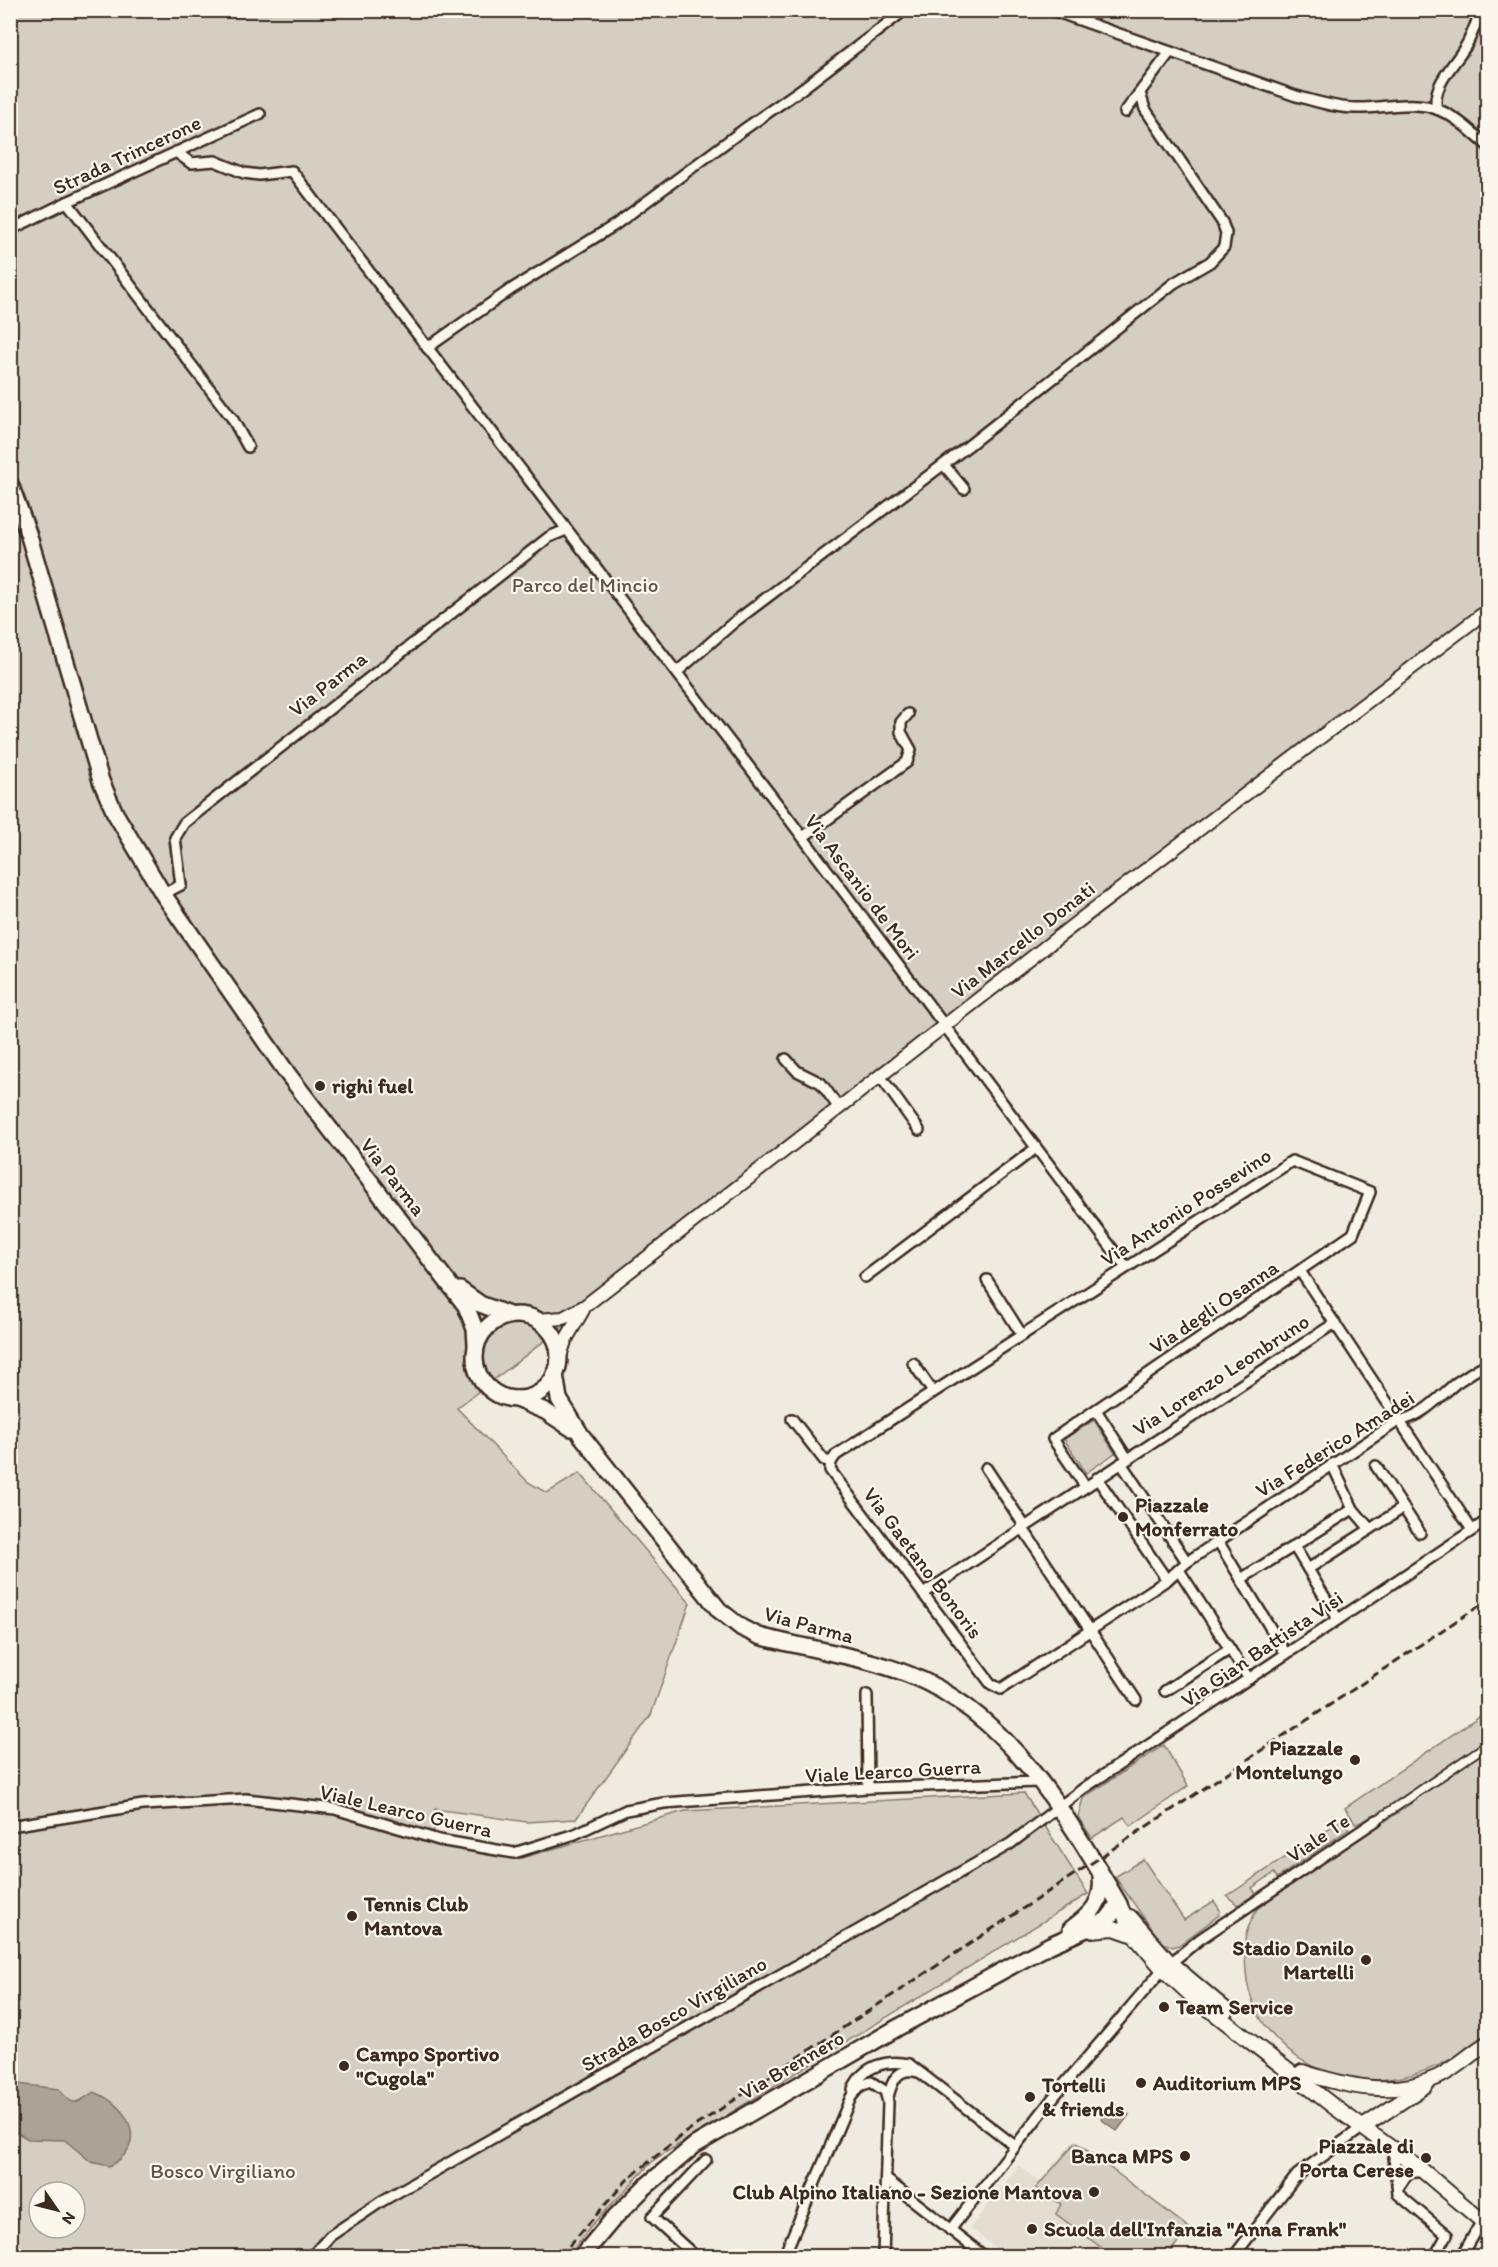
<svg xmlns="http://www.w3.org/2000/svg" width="1498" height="2267" font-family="Itim,sans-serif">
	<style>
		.built { fill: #e2dcd1 }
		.green { fill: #d5cec3; stroke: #887c70; stroke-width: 1.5; fill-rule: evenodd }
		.water { fill: #aca397; stroke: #7f7367; stroke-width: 1.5 }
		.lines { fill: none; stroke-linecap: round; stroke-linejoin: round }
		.pedestrian-casing { stroke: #3b2a1e; stroke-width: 11 }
		.minor-casing { stroke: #3b2a1e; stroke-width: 14 }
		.tertiary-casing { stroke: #3b2a1e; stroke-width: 16 }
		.secondary-casing { stroke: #3b2a1e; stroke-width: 18 }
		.primary-casing { stroke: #3b2a1e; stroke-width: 20 }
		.pedestrian { stroke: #fbf7ec; stroke-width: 7 }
		.minor { stroke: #fbf7ec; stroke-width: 9 }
		.tertiary { stroke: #fbf7ec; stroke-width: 12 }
		.secondary { stroke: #fbf7ec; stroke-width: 14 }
		.primary { stroke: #fbf7ec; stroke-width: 15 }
		.rail { stroke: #3b2a1e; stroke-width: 3; stroke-dasharray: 9 4.5; stroke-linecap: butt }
		.poi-dot { fill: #3b2a1e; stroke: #fbf7ec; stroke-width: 2 }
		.labels { text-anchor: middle; stroke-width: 4.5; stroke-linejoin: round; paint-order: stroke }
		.street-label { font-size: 21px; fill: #3b2a1e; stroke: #fbf7ec }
		.park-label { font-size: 21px; fill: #625347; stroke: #fbf7ec }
		.poi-label { font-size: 21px; font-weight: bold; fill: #3b2a1e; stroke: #fbf7ec; text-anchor: start }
	</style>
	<rect width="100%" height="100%" fill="#f0ebe0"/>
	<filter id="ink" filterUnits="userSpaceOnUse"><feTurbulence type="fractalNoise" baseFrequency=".0167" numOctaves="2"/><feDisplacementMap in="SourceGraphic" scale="12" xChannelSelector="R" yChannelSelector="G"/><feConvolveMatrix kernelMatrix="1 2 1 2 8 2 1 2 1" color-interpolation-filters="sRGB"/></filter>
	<g filter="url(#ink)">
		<path class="built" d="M1074,2141L1191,2228L1169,2256H1006L970,2228L1019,2165L1039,2182Z"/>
		<g class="green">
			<path d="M11,11H1487V617L457,1408L528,1482L547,1493L580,1473L690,1603L651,1715L576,1819L527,1822L435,1809L433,1843L518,1859L685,1811L1024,1793L1088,1894L655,2159L589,2228L569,2256H11ZM39,2192H75V2228H39Z"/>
			<path d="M1094,1420L1115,1453L1086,1473L1064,1439Z"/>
			<path d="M1487,1711L1488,2031C1432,2087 1336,2101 1278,2041C1260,2023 1248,1998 1246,1972C1244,1939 1242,1937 1258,1907L1412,1803L1356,1824L1345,1808Z"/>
			<path d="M1164,1745L1188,1786L1131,1826L1124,1817L1092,1838L1078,1817L1083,1798Z"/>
			<path d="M1343,1819L1349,1829L1277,1878L1274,1873L1252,1888L1256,1894L1238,1905L1227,1896Z"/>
			<path d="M1143,1859L1184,1920L1214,1901L1220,1910L1219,1915L1179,1945L1173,1947L1161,1942L1115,1877Z"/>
			<path d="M1076,2142L1189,2228L1167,2256H1142L1128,2253L1127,2256H1113L1056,2214L1061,2204L1036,2188Z"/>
		</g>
		<g class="water">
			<path d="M18,2084L59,2089C74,2110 77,2102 94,2092C129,2105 150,2146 109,2166L91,2162L65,2140L28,2139L11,2129V2096Z"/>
			<path d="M1113,2103L1129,2115L1117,2131L1101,2119Z"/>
		</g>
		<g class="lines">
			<defs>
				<path id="pedestrian" d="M1377,1820L1488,1744"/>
				<g id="minor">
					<path d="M1051,10L1296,96C1315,101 1335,108 1355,108C1381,109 1414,99 1439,110C1458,118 1472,132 1488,146"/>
					<path d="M1437,109C1430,85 1458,62 1468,42C1473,32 1477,21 1481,10"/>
					<path d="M1125,112L1170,52"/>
					<path d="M176,152L191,163L215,161L244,173L259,175L292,171L786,815L1126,1267"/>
					<path d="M67,202L232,418L248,447"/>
					<path d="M10,230L67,202L260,114"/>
					<path d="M427,348L510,290L615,225L743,130L803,88L905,10"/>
					<path d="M944,465L964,489"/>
					<path d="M677,672L733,623L968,446L1174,283L1210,262L1224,247L1226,233L1222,222L1145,109L1140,93"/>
					<path d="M803,837L907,762L911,750L901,732V722L908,714"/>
					<path d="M163,894L181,885L175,838L184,823L549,537L566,530"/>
					<path d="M786,1059L797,1071L821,1083L839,1108"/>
					<path d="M880,1076L919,1130"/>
					<path d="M1300,1271L1472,1530"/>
					<path d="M865,1277L1036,1148"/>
					<path d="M987,1280L1022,1335"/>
					<path d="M913,1363L933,1392"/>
					<path d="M1096,1410L1127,1458"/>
					<path d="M792,1419L824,1460L831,1462"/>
					<path d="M831,1462L836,1455L1292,1161L1370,1192L1353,1234L1053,1439L1085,1486"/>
					<path d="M831,1462L830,1470L991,1684L1001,1689L1167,1580L1187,1562L1398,1421C1422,1417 1438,1398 1456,1383C1466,1376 1477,1369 1488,1363"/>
					<path d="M1121,1463L1187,1562"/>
					<path d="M1332,1464L1353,1509L1294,1546L1338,1619"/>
					<path d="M1376,1466L1420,1533"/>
					<path d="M986,1468L1024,1525"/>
					<path d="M1097,1478L1167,1580"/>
					<path d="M1353,1509L1370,1529"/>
					<path d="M1022,1527L1136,1700"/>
					<path d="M1218,1541L1286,1654"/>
					<path d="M1308,1569L1403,1508"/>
					<path d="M1179,1570L1249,1679"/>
					<path d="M1241,1579L1294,1546"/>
					<path d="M923,1594L1335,1323"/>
					<path d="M1165,1691L1230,1649"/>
					<path d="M867,1695L868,1788"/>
					<path d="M10,1826L143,1805L246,1799L335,1809L439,1840L514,1853L575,1834L626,1810L664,1803L868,1788L1038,1782"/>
					<path d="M853,2089C863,2066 886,2059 909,2064L1015,2146"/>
					<path d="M888,2097C892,2081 898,2066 918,2072"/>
					<path d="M1393,2148L1398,2194L1447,2235L1435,2256"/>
					<path d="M887,2180L984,2256"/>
					<path d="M1398,2188L1408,2173L1423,2171"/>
					<path d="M950,2230L1056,2094L1163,1969L1200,1939L1377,1820"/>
					<path d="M312,2256L330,2236L382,2201L1010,1844L1084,1788L1488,1520"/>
					<path d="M695,2256L652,2217L706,2160"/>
					<path d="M784,2256L851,2097L860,2086L871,2082L885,2091L888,2102L883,2256"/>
					<path d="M1234,2256L1297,2175L1363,2127"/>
					<path d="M1462,2256L1483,2219"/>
				</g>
				<g id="tertiary">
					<path d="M537,1320L563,1318L585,1306L1085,916L1488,610"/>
					<path d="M558,1363L565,1341L583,1310"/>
				</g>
				<g id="secondary">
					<path d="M1119,1904L1134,1935L1163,1969L1190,1994L1333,2106L1423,2171L1488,2226"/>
					<path d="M1130,1917L1170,1963L1226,2010"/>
					<path d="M1091,1930L1114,1928L1134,1935"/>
					<path d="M1302,2072C1345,2086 1394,2098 1438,2077C1455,2069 1471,2053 1488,2043"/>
					<path d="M1363,2127L1426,2085"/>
				</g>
				<g id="primary">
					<path d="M10,484L28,533L101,781L115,813L163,894L287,1073L466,1306L475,1329L476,1345"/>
					<path d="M460,1290L480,1304L509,1315"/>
					<circle cx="517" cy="1357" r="42"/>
					<path d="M555,1374L559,1399L581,1435L719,1610L742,1628L759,1636C808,1649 862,1656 910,1675C1009,1714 1067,1816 1119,1904L1107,1920L1050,1945L897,2028L695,2145L645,2187L613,2219L582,2256"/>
					<path d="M516,1399L545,1411L571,1428"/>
					<path d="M1071,1929C1091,1914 1104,1903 1101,1876"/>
				</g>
			</defs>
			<use href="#pedestrian" class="pedestrian-casing"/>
			<use href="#minor" class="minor-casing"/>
			<use href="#tertiary" class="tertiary-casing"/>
			<use href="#secondary" class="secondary-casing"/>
			<use href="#primary" class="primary-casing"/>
			<use href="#pedestrian" class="pedestrian"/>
			<use href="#minor" class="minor"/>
			<use href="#tertiary" class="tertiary"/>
			<use href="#secondary" class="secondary"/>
			<use href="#primary" class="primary"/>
			<path class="rail" d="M560,2256L627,2180L683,2134L1488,1600"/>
		</g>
	</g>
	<g class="poi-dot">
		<circle cx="320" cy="1086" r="6"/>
		<circle cx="1123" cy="1517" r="6"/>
		<circle cx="1355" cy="1760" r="6"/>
		<circle cx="352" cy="1916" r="6"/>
		<circle cx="1366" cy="1960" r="6"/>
		<circle cx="1164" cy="2007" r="6"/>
		<circle cx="344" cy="2066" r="6"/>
		<circle cx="1141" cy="2083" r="6"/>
		<circle cx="1030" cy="2097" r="6"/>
		<circle cx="1185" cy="2156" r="6"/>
		<circle cx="1426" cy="2158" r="6"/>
		<circle cx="1094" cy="2192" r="6"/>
		<circle cx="1032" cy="2229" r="6"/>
	</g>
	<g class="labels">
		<g class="street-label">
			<text transform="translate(127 155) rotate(-25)" y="7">Strada Trincerone</text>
			<text transform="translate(328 684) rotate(-38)" y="7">Via Parma</text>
			<text transform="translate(862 887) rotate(53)" y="7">Via Ascanio de Mori</text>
			<text transform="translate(1023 940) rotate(-38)" y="7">Via Marcello Donati</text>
			<text transform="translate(393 1177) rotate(52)" y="7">Via Parma</text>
			<text transform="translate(1186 1207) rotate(-33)" y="7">Via Antonio Possevino</text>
			<text transform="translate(1214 1307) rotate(-34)" y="7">Via degli Osanna</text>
			<text transform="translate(1221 1375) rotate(-33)" y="7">Via Lorenzo Leonbruno</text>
			<text transform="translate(1335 1444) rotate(-32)" y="7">Via Federico Amadei</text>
			<text transform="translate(923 1563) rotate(53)" y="7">Via Gaetano Bonoris</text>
			<text transform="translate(809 1625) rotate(15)" y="7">Via Parma</text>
			<text transform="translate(1262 1649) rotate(-34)" y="7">Via Gian Battista Visi</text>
			<text transform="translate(893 1771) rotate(-3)" y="7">Viale Learco Guerra</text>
			<text transform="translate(406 1811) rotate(13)" y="7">Viale Learco Guerra</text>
			<text transform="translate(1318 1838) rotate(-34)" y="7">Viale Te</text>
			<text transform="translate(674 2014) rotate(-30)" y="7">Strada Bosco Virgiliano</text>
			<text transform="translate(792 2065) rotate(-30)" y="7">Via Brennero</text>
		</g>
		<g class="park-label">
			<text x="585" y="592">Parco del Mincio</text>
			<text x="223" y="2178">Bosco Virgiliano</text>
		</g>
		<g class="poi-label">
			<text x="332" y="1093">righi fuel</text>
			<text x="1135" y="1512">Piazzale<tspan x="1135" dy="24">Monferrato</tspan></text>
			<text x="1343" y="1755" text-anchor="end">Piazzale<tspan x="1343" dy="24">Montelungo</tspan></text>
			<text x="364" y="1911">Tennis Club<tspan x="364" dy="24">Mantova</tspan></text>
			<text x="1354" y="1955" text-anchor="end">Stadio Danilo<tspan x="1354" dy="24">Martelli</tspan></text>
			<text x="1176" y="2014">Team Service</text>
			<text x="356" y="2061">Campo Sportivo<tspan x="356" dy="24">"Cugola"</tspan></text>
			<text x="1153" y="2090">Auditorium MPS</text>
			<text x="1042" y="2092">Tortelli<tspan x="1042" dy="24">&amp; friends</tspan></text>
			<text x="1414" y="2153" text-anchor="end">Piazzale di<tspan x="1414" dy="24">Porta Cerese</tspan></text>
			<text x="1173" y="2163" text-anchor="end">Banca MPS</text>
			<text x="1082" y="2199" text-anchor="end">Club Alpino Italiano - Sezione Mantova</text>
			<text x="1044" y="2236">Scuola dell'Infanzia "Anna Frank"</text>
		</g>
	</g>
	<rect width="1498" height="2267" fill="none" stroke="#fbf7ec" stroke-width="36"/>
	<rect x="18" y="18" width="1462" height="2231" fill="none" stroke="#3b2a1e" stroke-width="2" filter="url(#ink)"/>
	<g transform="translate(57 2210) rotate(125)"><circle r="28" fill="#fbf7ec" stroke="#aea59a" stroke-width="1.5"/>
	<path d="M0-4.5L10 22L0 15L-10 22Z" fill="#3b2a1e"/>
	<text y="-9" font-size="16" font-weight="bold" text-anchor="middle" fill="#3b2a1e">N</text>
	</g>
</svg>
